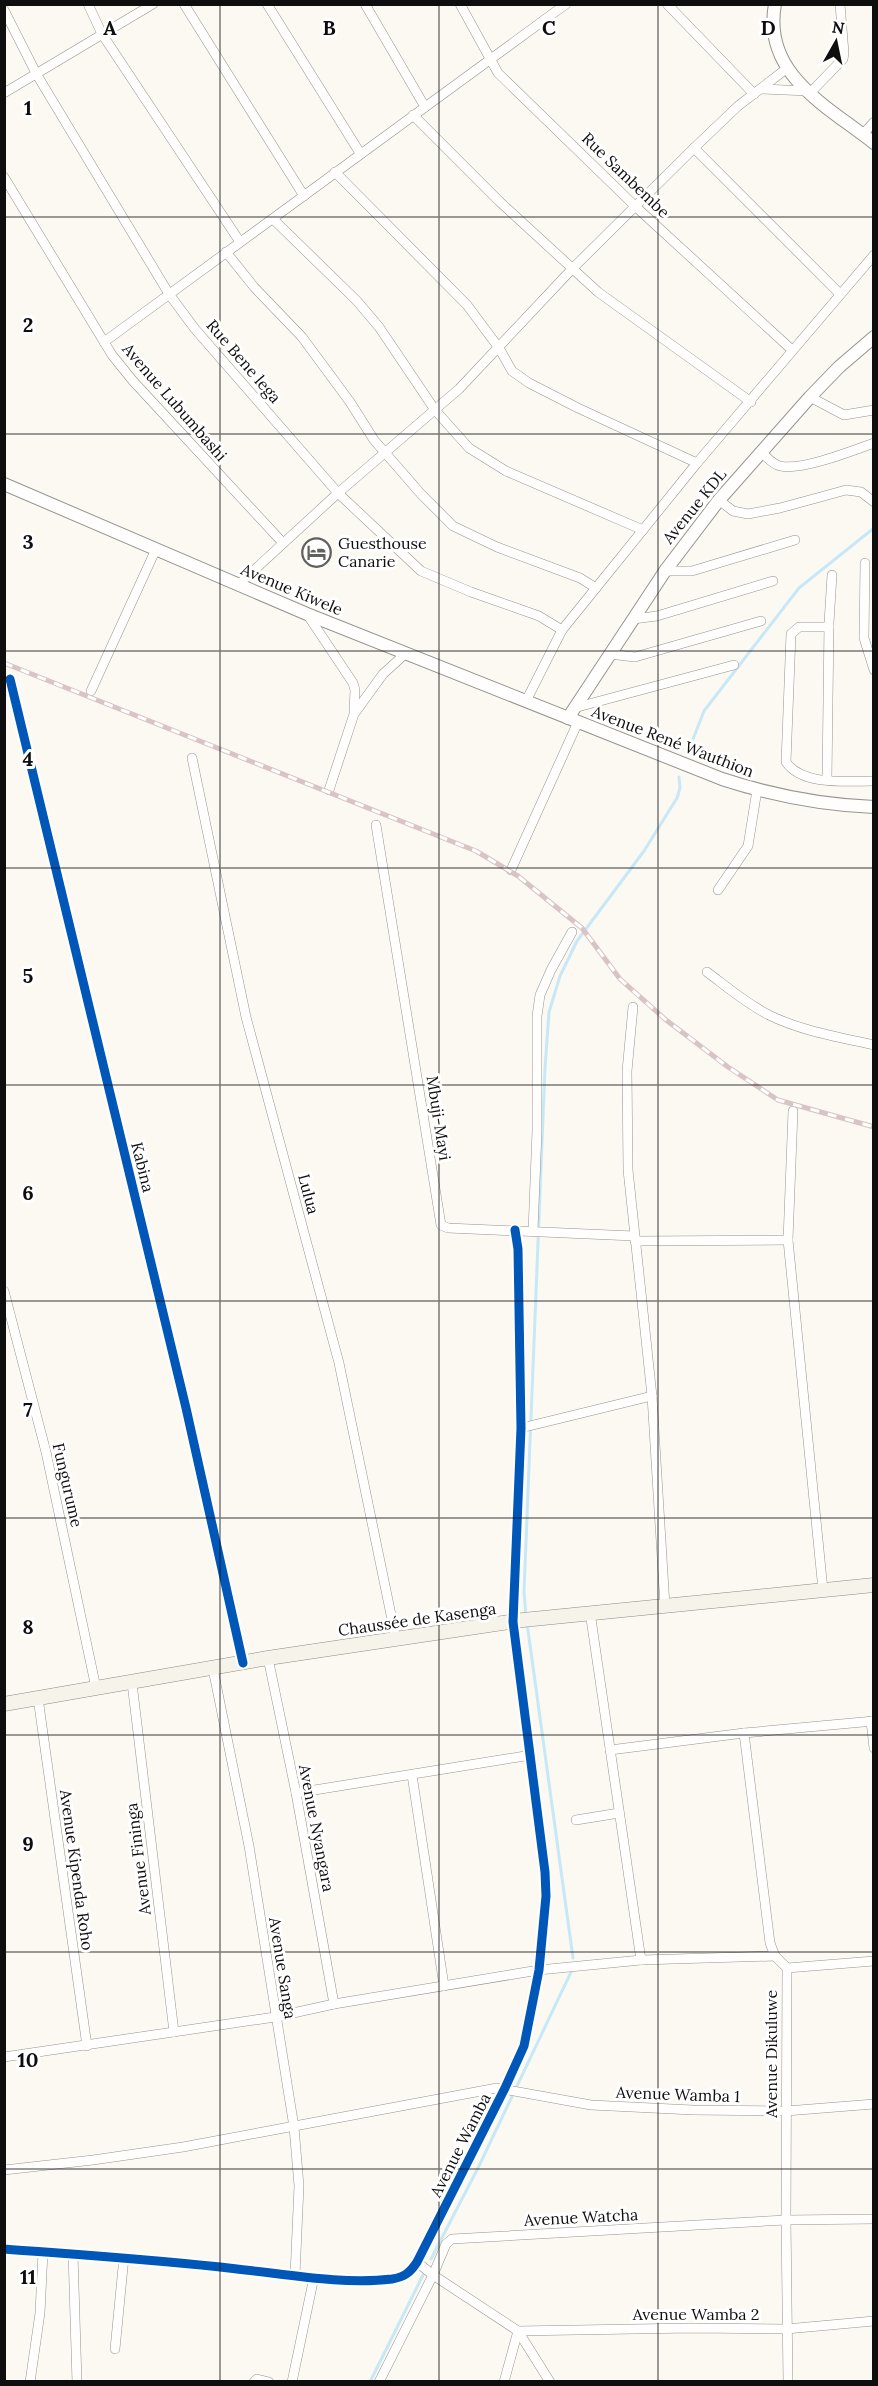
<svg xmlns="http://www.w3.org/2000/svg" width="878" height="2386" font-family="Lora,serif">
	<style>
		.lines { fill: none; stroke-linecap: round; stroke-linejoin: round }
		.stream { stroke: #c7e8f7; stroke-width: 3 }
		.minor-casing { stroke: #959491; stroke-width: 10 }
		.tertiary-casing { stroke: #959491; stroke-width: 14 }
		.secondary-casing { stroke: #8c8a87; stroke-width: 15 }
		.minor { stroke: #fffefd; stroke-width: 9 }
		.tertiary { stroke: #fffefd; stroke-width: 12 }
		.secondary { stroke: #f5f3ea; stroke-width: 14 }
		.rail-casing { stroke: #d8c4c5; stroke-width: 5 }
		.rail { stroke: #fff; stroke-width: 3; stroke-dasharray: 9; stroke-linecap: butt }
		.cycleway-casing { stroke: #fff; stroke-width: 13 }
		.cycleway { stroke: #0057b8; stroke-width: 9 }
		.grid { fill: none; stroke: #0e0e0e; stroke-width: 1.5; stroke-opacity: 0.55 }
		.labels { text-anchor: middle; stroke-width: 6; stroke-linejoin: round; paint-order: stroke }
		.street-label { font-size: 16px; fill: #0e0e0e; stroke: #fff }
		.poi-label { font-size: 16px; fill: #0e0e0e; stroke: #fff; text-anchor: start }
		.grid-label { font-size: 20px; text-anchor: middle; font-weight: bold; fill: #0e0e0e; stroke: #fff; stroke-width: 6; stroke-linejoin: round; paint-order: stroke }
	</style>
	<rect width="100%" height="100%" fill="#fcf9f2"/>
	<g class="lines">
		<g class="stream">
			<path d="M688,752L704,711L799,588L874,528"/>
			<path d="M526,1616L524,1592L545,1068L549,1012L560,976L577,941L644,851L677,798L680,788L679,777"/>
			<path d="M527,1623L573,1958"/>
			<path d="M431,2259L479,2166L572,1970"/>
			<path d="M370,2382L423,2275"/>
		</g>
		<defs>
			<g id="minor">
				<path d="M88,4L102,34L240,242"/>
				<path d="M184,4L304,196"/>
				<path d="M267,4L360,153"/>
				<path d="M365,4L425,107"/>
				<path d="M460,4L498,73L636,207L792,350"/>
				<path d="M667,4L754,94"/>
				<path d="M4,10L37,75L169,294L195,329L338,493L421,571L471,592L539,616L562,630"/>
				<path d="M761,89L808,91"/>
				<path d="M4,93L153,4"/>
				<path d="M810,93L843,59L844,53L840,4"/>
				<path d="M413,115L500,202L598,292L751,402"/>
				<path d="M863,134L874,122"/>
				<path d="M694,148L840,294"/>
				<path d="M335,172L467,305L499,348L512,371L529,383L578,408L697,463"/>
				<path d="M4,177L112,355L133,381L283,543"/>
				<path d="M273,219L357,301L379,327L435,410L469,448L506,471L643,530"/>
				<path d="M226,252L254,287L302,337L350,402L374,440L421,494L453,526L497,547L580,578L596,588"/>
				<path d="M104,342L566,4"/>
				<path d="M810,397L844,415L874,410"/>
				<path d="M761,452C767,457 772,464 780,466C801,471 852,451 874,443"/>
				<path d="M719,500L733,511L748,514L780,508L846,490L861,492L874,502"/>
				<path d="M865,563L864,638L874,670"/>
				<path d="M665,571H692L795,540"/>
				<path d="M239,584L338,493L459,389L572,269L694,148L738,106L786,69"/>
				<path d="M307,614L353,683L355,690L354,711"/>
				<path d="M633,619L657,616L773,581"/>
				<path d="M829,627H799L791,634L786,762C802,786 847,781 874,781"/>
				<path d="M609,654L635,657L761,621"/>
				<path d="M10,679L186,1408L243,1663"/>
				<path d="M91,691L156,549"/>
				<path d="M526,701L562,630L697,463L874,255"/>
				<path d="M574,708L734,665"/>
				<path d="M192,758L246,1017L339,1363L396,1639"/>
				<path d="M827,779L829,623L832,575"/>
				<path d="M329,790L354,714L383,674L405,654"/>
				<path d="M376,825L441,1225L448,1228L634,1236"/>
				<path d="M511,870L578,722"/>
				<path d="M718,890L748,846L757,790"/>
				<path d="M707,972C727,987 747,1004 769,1015C801,1031 839,1037 874,1045"/>
				<path d="M633,1007L627,1071L628,1170L652,1396L665,1606"/>
				<path d="M793,1111L788,1240L823,1590"/>
				<path d="M533,1231L537,1131V1016L540,995L551,970L572,932"/>
				<path d="M635,1241L788,1240"/>
				<path d="M4,1291L46,1452L96,1688"/>
				<path d="M521,1428L652,1396"/>
				<path d="M590,1612L641,1960"/>
				<path d="M268,1658L296,1793L334,2004"/>
				<path d="M213,1669L249,1846L294,2127L299,2186L295,2275"/>
				<path d="M132,1683L174,2032"/>
				<path d="M38,1698L87,2046"/>
				<path d="M871,1721L874,1748"/>
				<path d="M744,1733L770,1943L775,1956L787,1968L786,2220L788,2382"/>
				<path d="M610,1750L744,1733L874,1721"/>
				<path d="M412,1775L444,1986"/>
				<path d="M296,1793L531,1755"/>
				<path d="M576,1820L619,1813"/>
				<path d="M787,1968L874,1961"/>
				<path d="M4,2057L275,2017L334,2004L539,1970L641,1960L775,1956"/>
				<path d="M4,2170L93,2160L183,2147L497,2088L591,2105L693,2110L786,2111L874,2104"/>
				<path d="M4,2249C82,2255 159,2260 237,2269C286,2274 343,2285 392,2279C404,2277 410,2273 417,2262L505,2088L524,2046L539,1970L546,1896L545,1872L513,1622L521,1428L518,1249L515,1230"/>
				<path d="M73,2253L77,2382"/>
				<path d="M417,2262L433,2275L518,2331L550,2382"/>
				<path d="M115,2349L124,2257"/>
				<path d="M30,2382L40,2313L43,2252"/>
				<path d="M254,2382L257,2379L269,2382"/>
				<path d="M292,2382L314,2277"/>
				<path d="M379,2382L433,2275L446,2244L452,2239L786,2220L874,2219"/>
				<path d="M504,2382L518,2331L692,2328L786,2329L874,2321"/>
			</g>
			<g id="tertiary">
				<path d="M775,4C762,74 827,106 874,143"/>
				<path d="M4,484L307,614L722,779C771,795 822,805 874,807"/>
				<path d="M568,718L665,571L719,500L810,397L839,367L874,337"/>
			</g>
			<path id="secondary" d="M4,1704L268,1658L523,1620L874,1585"/>
		</defs>
		<use href="#minor" class="minor-casing"/>
		<use href="#tertiary" class="tertiary-casing"/>
		<use href="#secondary" class="secondary-casing"/>
		<use href="#minor" class="minor"/>
		<use href="#tertiary" class="tertiary"/>
		<use href="#secondary" class="secondary"/>
		<defs>
			<path id="rail" d="M4,663L476,851L518,876L582,928L620,979L666,1020L728,1067L778,1100L874,1127"/>
		</defs>
		<use href="#rail" class="rail-casing"/>
		<use href="#rail" class="rail"/>
		<defs>
			<g id="cycleway">
				<path d="M10,679L186,1408L243,1663"/>
				<path d="M4,2249C82,2255 159,2260 237,2269C286,2274 343,2285 392,2279C404,2277 410,2273 417,2262L505,2088L524,2046L539,1970L546,1896L545,1872L513,1622L521,1428L518,1249L515,1230"/>
			</g>
		</defs>
		<use href="#cycleway" class="cycleway-casing"/>
		<use href="#cycleway" class="cycleway"/>
	</g>
	<path class="grid" d="M220,4V2382M439,4V2382M658,4V2382M4,217H874M4,434H874M4,651H874M4,868H874M4,1085H874M4,1301H874M4,1518H874M4,1735H874M4,1952H874M4,2169H874"/>
	<defs>
		<symbol id="hotel-ring" viewBox="-11 -11 22 22"><circle r="9.5" fill="#fff" stroke="#61605e" stroke-width="1.5"/><path d="M-6-4.5h1.5V1H6V5H4.5V3h-9V5H-6ZM-4 0a1.8 1.8 0 1 1 3.6 0ZM.5 0V-2.5h3Q6-2.5 6 0Z" fill="#61605e"/></symbol>
	</defs>
	<g fill-rule="evenodd">
		<use href="#hotel-ring" x="300" y="536" width="33" height="33"/>
	</g>
	<g class="labels">
		<g class="street-label">
			<text transform="translate(626 175) rotate(44)" y="6">Rue Sambembe</text>
			<text transform="translate(244 361) rotate(49)" y="6">Rue Bene lega</text>
			<text transform="translate(175 402) rotate(49)" y="6">Avenue Lubumbashi</text>
			<text transform="translate(694 506) rotate(-51)" y="6">Avenue KDL</text>
			<text transform="translate(292 589) rotate(23)" y="6">Avenue Kiwele</text>
			<text transform="translate(673 741) rotate(21)" y="6">Avenue René Wauthion</text>
			<text transform="translate(439 1118) rotate(81)" y="6">Mbuji-Mayi</text>
			<text transform="translate(143 1167) rotate(76)" y="6">Kabina</text>
			<text transform="translate(309 1194) rotate(75)" y="6">Lulua</text>
			<text transform="translate(68 1485) rotate(77)" y="6">Fungurume</text>
			<text transform="translate(417 1619) rotate(-8)" y="6">Chaussée de Kasenga</text>
			<text transform="translate(317 1828) rotate(79)" y="6">Avenue Nyangara</text>
			<text transform="translate(138 1859) rotate(-97)" y="6">Avenue Fininga</text>
			<text transform="translate(77 1870) rotate(82)" y="6">Avenue Kipenda Roho</text>
			<text transform="translate(283 1968) rotate(81)" y="6">Avenue Sanga</text>
			<text transform="translate(771 2054) rotate(-90)" y="6">Avenue Dikuluwe</text>
			<text transform="translate(678 2094) rotate(2)" y="6">Avenue Wamba 1</text>
			<text transform="translate(460 2145) rotate(-63)" y="6">Avenue Wamba</text>
			<text transform="translate(581 2217) rotate(-3)" y="6">Avenue Watcha</text>
			<text x="696" y="2320">Avenue Wamba 2</text>
		</g>
		<g class="poi-label">
			<text x="338" y="549">Guesthouse<tspan x="338" dy="18">Canarie</tspan></text>
		</g>
	</g>
	<g class="grid-label">
		<text x="110" y="35">A</text>
		<text x="329" y="35">B</text>
		<text x="549" y="35">C</text>
		<text x="768" y="35">D</text>
		<text x="28" y="115">1</text>
		<text x="28" y="332">2</text>
		<text x="28" y="549">3</text>
		<text x="28" y="766">4</text>
		<text x="28" y="983">5</text>
		<text x="28" y="1200">6</text>
		<text x="28" y="1417">7</text>
		<text x="28" y="1634">8</text>
		<text x="28" y="1851">9</text>
		<text x="28" y="2067">10</text>
		<text x="28" y="2284">11</text>
	</g>
	<rect width="878" height="2386" fill="none" stroke="#0e0e0e" stroke-width="12"/>
	<g transform="translate(836 42) rotate(9)" stroke="#ffffff" stroke-width="4.5" paint-order="stroke">
	<path d="M0-4.5L10 22L0 15L-10 22Z" fill="#0e0e0e"/>
	<text y="-9" font-size="16" font-weight="bold" text-anchor="middle" fill="#0e0e0e">N</text>
	</g>
</svg>
